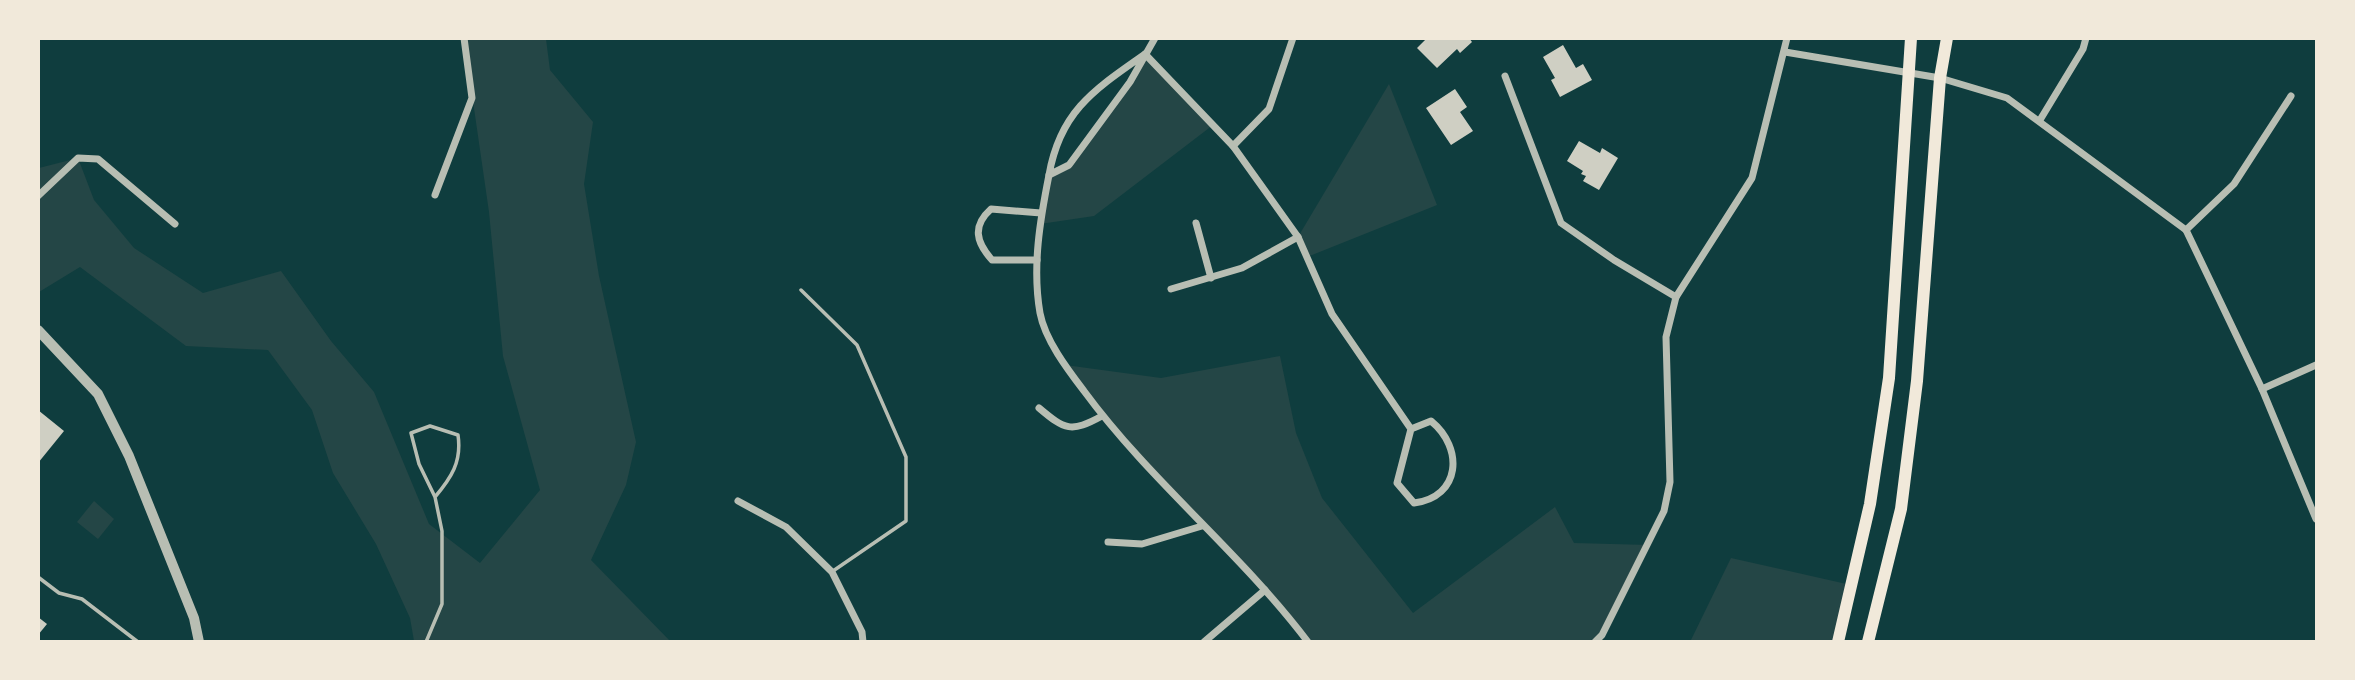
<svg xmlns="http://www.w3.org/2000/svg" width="2355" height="680" font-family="Manrope,sans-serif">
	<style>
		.green { fill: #244646 }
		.building { fill: #cfcfc3 }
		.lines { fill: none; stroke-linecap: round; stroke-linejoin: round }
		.service { stroke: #b8beb3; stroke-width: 3.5 }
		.minor { stroke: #b8beb3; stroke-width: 7 }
		.tertiary { stroke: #b8beb3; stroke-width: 10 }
		.primary { stroke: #f1e9da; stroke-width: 12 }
	</style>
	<rect width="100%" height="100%" fill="#0f3d3e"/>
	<g class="green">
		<path d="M464,39H546L550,70L593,122L584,184L599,276L636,442L626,485L591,560L670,641H414L410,618L376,544L333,473L312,410L268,350L186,346L80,267L39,292V168L78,158L94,200L134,248L203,293L281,271L331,341L374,392L429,524L480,563L540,490L503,356L489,212Z"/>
		<path d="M1145,54L1213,125L1094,216L1040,224L1049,175L1069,165L1130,82Z"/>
		<path d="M1389,84L1437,205L1307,257L1298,237Z"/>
		<path d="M1280,356L1296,433L1322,498L1413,613L1555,507L1574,543L1649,545L1595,641H1308L1265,590L1163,485L1065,365L1161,378Z"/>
		<path d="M94,501L114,519L98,539L77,522Z"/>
		<path d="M1731,558L1851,585L1838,641L1690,642Z"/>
	</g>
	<g class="building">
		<path d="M1427,38H1469L1472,42L1460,53L1457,49L1437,68L1417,48Z"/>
		<path d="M1563,45L1576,68L1583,64L1592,80L1560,97L1551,80L1555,78L1543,57Z"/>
		<path d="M1455,89L1467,107L1460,112L1473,131L1451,145L1426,108Z"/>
		<path d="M1579,141L1600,153L1602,148L1618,158L1599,190L1583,181L1586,176L1581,174L1583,171L1567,161Z"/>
		<path d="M38,410L64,431L38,463Z"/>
		<path d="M38,617L47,624L38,635Z"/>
	</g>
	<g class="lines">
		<g class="service">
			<path d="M801,290L857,345L906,457V521L833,571"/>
			<path d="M38,577L59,593L82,599L138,642"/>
			<path d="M426,642L442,604V531L435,497L419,464L411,433L430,426L458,435C462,462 451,478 435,497"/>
		</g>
		<g class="minor">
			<path d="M1785,52L1940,78L2007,98L2186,230L2262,389L2316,519"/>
			<path d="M1145,54L1233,146L1298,237L1332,314L1411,429L1397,483L1414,503C1461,497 1464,448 1431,421L1411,429"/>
			<path d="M1145,54C1095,89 1060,111 1049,175L1069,165L1130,82L1155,38"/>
			<path d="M1505,76L1561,223L1614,260L1676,297"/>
			<path d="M2040,120L2083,49L2086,38"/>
			<path d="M1233,146L1269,109L1293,38"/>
			<path d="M1049,175C1040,220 1032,267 1040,313C1045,340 1068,370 1084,391C1151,482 1240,552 1308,642"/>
			<path d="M435,195L472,98L464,38"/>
			<path d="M38,196L78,158L98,159L175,224"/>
			<path d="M1196,223L1211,278"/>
			<path d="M2186,230L2234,184L2291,96"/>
			<path d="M1037,260H992C976,242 972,226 991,209L1041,213"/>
			<path d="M1171,289L1242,268L1298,237"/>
			<path d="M2262,389L2316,365"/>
			<path d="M1039,408C1065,430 1071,433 1102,416"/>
			<path d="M738,501L786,527L832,572L862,632L863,642"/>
			<path d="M1108,542L1142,544L1202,526"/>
			<path d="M1204,642L1265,590"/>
			<path d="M1595,642L1602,635L1664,511L1670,482L1666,337L1676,297L1752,178L1787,38"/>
		</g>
		<path class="tertiary" d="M38,330L98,394L129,456L194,618L199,642"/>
		<g class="primary">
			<path d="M1838,642L1870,504L1889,378L1911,38"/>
			<path d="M1868,642L1901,509L1917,381L1940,78L1947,38"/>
		</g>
	</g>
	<rect width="2355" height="680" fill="none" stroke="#f1e9da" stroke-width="80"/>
</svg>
